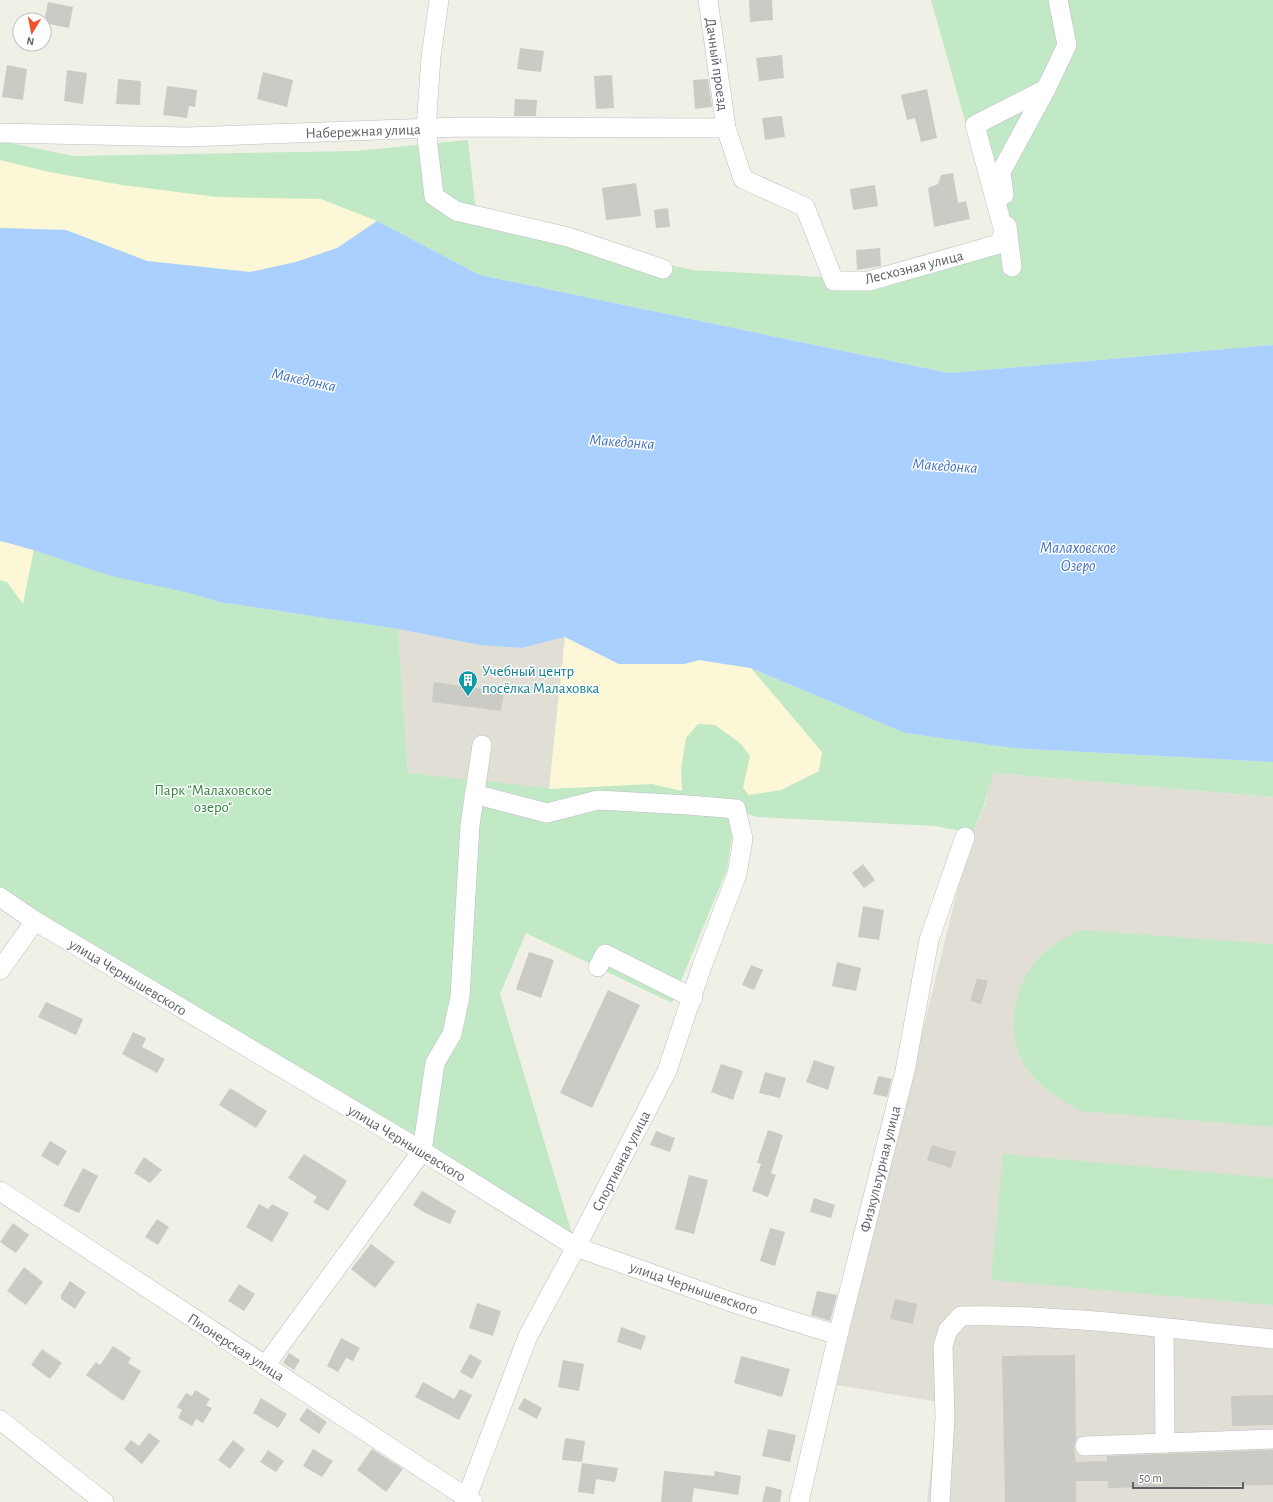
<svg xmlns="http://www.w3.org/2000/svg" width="1273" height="1502" font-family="'Alegreya Sans',sans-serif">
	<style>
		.education { fill: #e1dfd5 }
		.green { fill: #c2e9c6 }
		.sand { fill: #fcf7d6 }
		.water { fill: #a9d0ff }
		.building { fill: #cccac4 }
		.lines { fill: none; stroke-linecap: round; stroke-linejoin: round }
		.minor-casing { stroke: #bbbdc3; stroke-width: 20 }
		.minor { stroke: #fff; stroke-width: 19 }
		.labels { text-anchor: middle; stroke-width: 3; stroke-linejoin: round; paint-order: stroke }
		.street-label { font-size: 15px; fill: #5e6168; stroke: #fff }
		.culture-label { font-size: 15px; fill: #0d838f; stroke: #fff; text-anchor: start }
		.park-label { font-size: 15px; fill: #30843d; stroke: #fff }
		.water-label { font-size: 16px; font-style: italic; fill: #4072c1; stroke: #fff }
	</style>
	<rect width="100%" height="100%" fill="#f1f0e7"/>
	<g class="education">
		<path d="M398,629L480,645L522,648L565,637L549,789L408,773Z"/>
		<path d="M993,773L1273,797V1502H927L938,1402L836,1385L959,883L972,833L985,805Z"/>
	</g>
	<g class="green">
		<path d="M931,0H1273V345L949,373L480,275L377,221L296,262L250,272L147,261L66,230L0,228V141L74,156L355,151L468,140L477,220L692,270L841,278L997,234Z"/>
		<path d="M0,541L196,594L219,602L398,629L408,773L549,788L565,637L688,663L699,660L751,668L905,733L1012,748L1273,762V797L994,773L983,808L972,833L935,826L757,817L736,810L727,869L672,1003L526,933L500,994L576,1247L0,899Z"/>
		<path d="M1081,930L1273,944V1127L1080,1111C1061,1100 1038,1086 1026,1068C1003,1032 1013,979 1045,952C1056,942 1068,936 1081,930Z"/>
		<path d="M1003,1154L1273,1178V1305L991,1280Z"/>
	</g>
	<g class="sand">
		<path d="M0,160L49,172L122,185L217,197L321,199L377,221L337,248L296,262L250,272L147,261L66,230L0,228Z"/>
		<path d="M0,541L34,549L23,604L7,582L0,580Z"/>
		<path d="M565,637L619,664H684L699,660L751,668L822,752L819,771L781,790L749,795L743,788L750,756L740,743L715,725L698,724L686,738L681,769L682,791L652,784L549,789Z"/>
	</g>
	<path class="water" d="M377,221L480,275L949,373L1273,345V762L1012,748L905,733L751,668L699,660L684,664H619L565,637L522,648L480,645L398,629L219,602C180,588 138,584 98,572C65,561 35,549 0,541V228L66,230L147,261L250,272L296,262L337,248Z"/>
	<g class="building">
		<path d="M749,0H772L773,20L750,22Z"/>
		<path d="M48,2L73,7L69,28L44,23Z"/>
		<path d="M520,48L544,51L541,72L517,69Z"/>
		<path d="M782,55L784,78L759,81L756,58Z"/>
		<path d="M7,65L27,69L23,100L2,97Z"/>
		<path d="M67,70L87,73L83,104L64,101Z"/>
		<path d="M263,72L293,80L287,107L257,99Z"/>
		<path d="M612,75L614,108L596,109L594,76Z"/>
		<path d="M118,79L141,81L140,105L116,104Z"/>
		<path d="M708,79L712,107L695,109L693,80Z"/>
		<path d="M167,86L197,90L195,107L189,106L187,118L163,115Z"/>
		<path d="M927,89L937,138L921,142L915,118L907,120L901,95Z"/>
		<path d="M515,99L537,100L536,116H514Z"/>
		<path d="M782,116L785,137L765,140L762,118Z"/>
		<path d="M953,173L958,203L966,201L970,219L934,227L928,188L938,184L941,175Z"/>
		<path d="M636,183L641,216L606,220L602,188Z"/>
		<path d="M875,185L878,206L853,210L850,189Z"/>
		<path d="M668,208L670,227L656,228L654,210Z"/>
		<path d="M880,248L881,266L857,270L856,250Z"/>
		<path d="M434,682L504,692L501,711L432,702Z"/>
		<path d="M863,864L875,880L864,888L852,873Z"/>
		<path d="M863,906L884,910L879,940L858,937Z"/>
		<path d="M529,952L554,960L541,998L516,989Z"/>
		<path d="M837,962L861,968L856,991L832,986Z"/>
		<path d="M751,965L763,970L754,990L742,985Z"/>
		<path d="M977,978L988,981L981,1004L970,1001Z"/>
		<path d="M608,990L640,1005L592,1108L560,1093Z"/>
		<path d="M46,1002L83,1019L76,1035L38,1017Z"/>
		<path d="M133,1032L146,1038L142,1047L165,1059L157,1073L122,1054Z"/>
		<path d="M814,1060L835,1067L828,1090L806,1082Z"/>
		<path d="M721,1064L743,1071L733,1100L711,1092Z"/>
		<path d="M765,1072L786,1078L780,1098L759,1093Z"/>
		<path d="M878,1076L892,1079L887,1097L873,1094Z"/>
		<path d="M230,1088L267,1111L256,1128L219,1105Z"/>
		<path d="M768,1130L783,1135L771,1173L776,1175L768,1197L752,1191L761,1164L757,1163Z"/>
		<path d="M656,1131L675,1138L670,1152L650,1145Z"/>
		<path d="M50,1141L67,1151L58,1166L41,1156Z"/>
		<path d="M932,1145L956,1152L951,1168L927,1160Z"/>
		<path d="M304,1154L347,1181L328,1211L313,1202L317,1197L288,1178Z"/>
		<path d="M144,1157L162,1170L150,1183L134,1173Z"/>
		<path d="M83,1168L98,1176L79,1213L63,1206Z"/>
		<path d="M689,1175L708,1180L694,1234L675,1229Z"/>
		<path d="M422,1191L456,1211L450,1224L425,1213L413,1205Z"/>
		<path d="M814,1198L835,1205L831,1218L810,1212Z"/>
		<path d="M259,1204L268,1209L272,1204L289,1213L272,1242L246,1227Z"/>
		<path d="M157,1219L169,1227L158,1245L145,1237Z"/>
		<path d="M13,1223L29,1235L16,1253L0,1242Z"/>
		<path d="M770,1228L785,1232L775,1266L760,1261Z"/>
		<path d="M371,1244L395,1262L375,1288L351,1269Z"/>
		<path d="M24,1267L43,1282L26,1305L7,1291Z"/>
		<path d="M70,1281L86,1292L75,1309L61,1299V1295Z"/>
		<path d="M239,1284L255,1294L244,1311L228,1301Z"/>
		<path d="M817,1291L837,1295L830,1321L811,1315Z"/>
		<path d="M895,1299L917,1304L913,1324L890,1319Z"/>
		<path d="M477,1303L501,1311L493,1336L469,1328Z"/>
		<path d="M621,1327L646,1336L641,1350L617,1342Z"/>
		<path d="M341,1338L360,1348L353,1361L346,1358L338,1372L327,1366Z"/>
		<path d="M113,1346L131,1358L128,1363L141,1371L123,1401L86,1375L96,1362L100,1365Z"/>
		<path d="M42,1349L62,1363L50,1379L31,1365Z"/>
		<path d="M289,1353L300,1360L294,1370L283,1363Z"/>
		<path d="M470,1354L482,1361L472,1379L460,1372Z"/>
		<path d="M1075,1355L1076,1440L1074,1446L1076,1462L1107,1461V1456L1273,1450V1485L1108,1488V1481H1076V1502H1005L1002,1356Z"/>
		<path d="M741,1356L790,1369L782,1397L734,1383Z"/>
		<path d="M563,1360L584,1364L579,1391L558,1387Z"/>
		<path d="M423,1382L454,1399L460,1389L472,1395L459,1420L415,1397Z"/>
		<path d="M195,1390L210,1399L206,1405L212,1408L203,1423L196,1419L192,1426L178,1418L182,1410L177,1407L186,1393L192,1396Z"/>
		<path d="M1273,1395V1425L1232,1426L1231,1396Z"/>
		<path d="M261,1398L287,1414L278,1428L253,1413Z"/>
		<path d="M524,1398L542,1408L537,1419L518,1409Z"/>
		<path d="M307,1408L327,1422L319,1434L299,1420Z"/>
		<path d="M768,1429L796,1435L790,1462L762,1456Z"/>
		<path d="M149,1433L160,1441L142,1464L124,1449L131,1440L139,1446Z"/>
		<path d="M565,1438L585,1441L582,1462L562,1460Z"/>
		<path d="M233,1440L245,1449L230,1469L218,1460Z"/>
		<path d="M313,1449L333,1461L322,1477L303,1466Z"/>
		<path d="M372,1449L403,1469L386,1492L357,1470Z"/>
		<path d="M268,1450L284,1461L276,1472L260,1462Z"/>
		<path d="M582,1463L618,1468L615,1482L596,1479L594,1494L578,1492Z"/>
		<path d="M664,1471L714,1476L715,1471L741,1476L738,1495L694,1488L692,1502H661Z"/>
		<path d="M766,1486L782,1490L780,1502H762Z"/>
	</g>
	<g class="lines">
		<defs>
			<g id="minor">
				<path d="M439,0L431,57L426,129L434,196L456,211L568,237L663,269"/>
				<path d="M708,0L726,128L743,179L805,207L834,281H869L999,244L1004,232L975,125L1046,89"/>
				<path d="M0,133L187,137L460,127L726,128"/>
				<path d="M1004,195L1001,172L1046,89L1067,45L1058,0"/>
				<path d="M1007,226L1012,267"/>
				<path d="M0,897L35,921L422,1151L576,1247L737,1304L838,1335"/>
				<path d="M598,967L605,954L693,998"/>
				<path d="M0,970L35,921"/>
				<path d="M0,1191L473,1502"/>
				<path d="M1164,1328L1165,1443"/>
				<path d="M265,1366L422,1151L435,1063L452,1034L460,997L470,825L482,745"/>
				<path d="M0,1420L104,1502"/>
				<path d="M1085,1446L1273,1439"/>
				<path d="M465,1502L528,1336L576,1247L667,1071L702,966L737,874L743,839L736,809L688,805L598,800L547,813L474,794"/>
				<path d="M799,1502L838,1335L905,1071L929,940L965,837"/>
				<path d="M940,1502L945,1417L943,1346L948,1330L961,1316C1065,1314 1169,1329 1273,1339"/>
			</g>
		</defs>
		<use href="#minor" class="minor-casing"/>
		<use href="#minor" class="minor"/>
	</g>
	<defs>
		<symbol id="building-pin" viewBox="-11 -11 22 30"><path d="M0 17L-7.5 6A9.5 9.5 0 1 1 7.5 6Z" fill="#0f9aa8" stroke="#fff"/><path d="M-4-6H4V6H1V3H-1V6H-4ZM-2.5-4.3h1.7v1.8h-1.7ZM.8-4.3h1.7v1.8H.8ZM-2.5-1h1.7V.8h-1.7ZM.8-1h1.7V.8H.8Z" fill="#fff"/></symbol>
	</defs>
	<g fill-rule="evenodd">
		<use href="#building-pin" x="457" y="669" width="22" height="30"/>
	</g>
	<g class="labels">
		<g class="street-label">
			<text transform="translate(717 64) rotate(82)" y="5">Дачный проезд</text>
			<text transform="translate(363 131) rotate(-2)" y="5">Набережная улица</text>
			<text transform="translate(914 267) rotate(-14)" y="5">Лесхозная улица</text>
			<text transform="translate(128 977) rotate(31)" y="5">улица Чернышевского</text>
			<text transform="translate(407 1143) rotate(31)" y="5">улица Чернышевского</text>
			<text transform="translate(621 1161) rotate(-63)" y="5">Спортивная улица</text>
			<text transform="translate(880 1169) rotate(-76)" y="5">Физкультурная улица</text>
			<text transform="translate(694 1288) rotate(19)" y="5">улица Чернышевского</text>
			<text transform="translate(236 1347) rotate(33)" y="5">Пионерская улица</text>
		</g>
		<g class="culture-label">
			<text x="482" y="676">Учебный центр<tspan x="482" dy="17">посёлка Малаховка</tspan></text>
		</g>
		<g class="park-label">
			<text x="213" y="795">Парк "Малаховское<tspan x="213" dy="17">озеро"</tspan></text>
		</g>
		<g class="water-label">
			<text transform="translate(304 379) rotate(12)" y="6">Македонка</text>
			<text transform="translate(622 441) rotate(4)" y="6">Македонка</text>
			<text transform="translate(945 465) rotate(4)" y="6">Македонка</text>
			<text x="1078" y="553">Малаховское<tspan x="1078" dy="18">Озеро</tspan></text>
		</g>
	</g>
	<g transform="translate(32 32) rotate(190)"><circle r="19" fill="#ffffff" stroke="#bfc0c3"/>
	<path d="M0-3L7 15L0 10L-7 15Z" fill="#f2502b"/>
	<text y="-6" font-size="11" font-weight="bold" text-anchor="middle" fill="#5e6168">N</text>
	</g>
	<path d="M1133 1482v6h110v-6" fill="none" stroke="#5e6168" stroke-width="2"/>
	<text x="1139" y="1482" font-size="12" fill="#5e6168" stroke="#ffffff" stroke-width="3" paint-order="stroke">50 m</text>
</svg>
